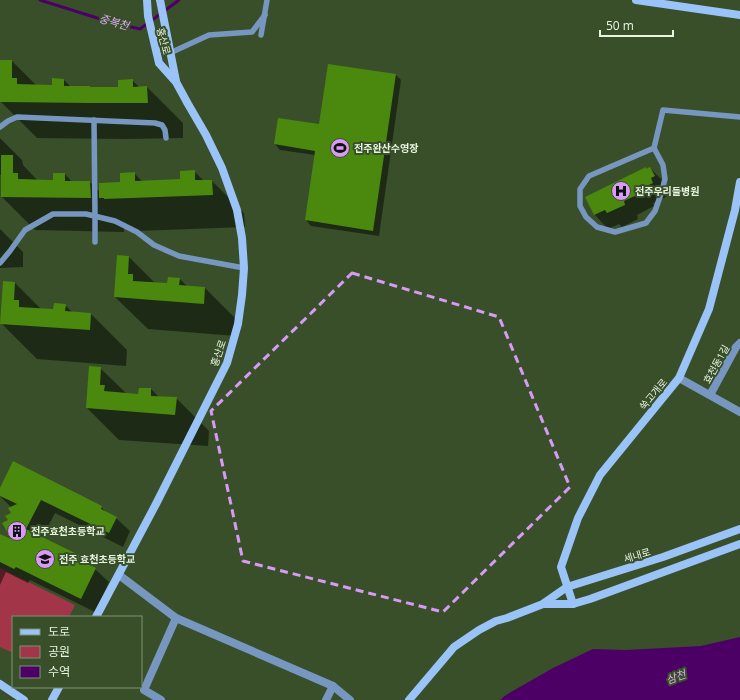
<svg xmlns="http://www.w3.org/2000/svg" width="740" height="700" font-family="'Open Sans','Noto Sans KR',sans-serif">
	<style>
		.green { fill: #a23648 }
		.water { fill: #4c0066 }
		.shadow { fill: #0007 }
		.lines { fill: none; stroke-linecap: round; stroke-linejoin: round }
		.stream { stroke: #4c0066; stroke-width: 3 }
		.building { fill: #4b880e }
		.lane { stroke: #7797c0; stroke-width: 5.5 }
		.street { stroke: #7797c0; stroke-width: 8 }
		.secondary { stroke: #9ac3f7; stroke-width: 8 }
		.marked { fill: none; stroke: #d99af7; stroke-width: 3; stroke-dasharray: 8 5; stroke-linejoin: round }
		.labels { text-anchor: middle; stroke-width: 4; stroke-linejoin: round; paint-order: stroke }
		.street-label { font-size: 10px; fill: #e8f6e1; stroke: #384f2a }
		.poi-label { font-size: 10px; font-weight: bold; fill: #e8f6e1; stroke: #384f2a; text-anchor: start }
		.water-label { font-size: 11px; font-style: italic; fill: #deadf6; stroke: #384f2a }
	</style>
	<rect width="100%" height="100%" fill="#384f2a"/>
	<path class="green" d="M0,568L75,605L69,617H13V653L0,647Z"/>
	<path class="water" d="M740,637V700H500L506,695L553,668L593,649L626,650L701,646Z"/>
	<g class="shadow">
		<path d="M1,61H12L37,86H53L64,80L71,87L119,88L132,80L139,87H147L183,123V138L128,139L37,138L1,102Z"/>
		<path d="M396,75L401,80L379,236L311,226L306,220L315,155L280,150L275,144L320,125Z"/>
		<path d="M0,138L22,160L23,165L37,180L54,181L65,174L72,182H90L100,192L121,183L134,173L143,182L181,180L194,171L204,181H212L244,213L245,227L137,231L132,230L124,222V232L35,230L2,197V175H0Z"/>
		<path d="M650,168L664,182L668,190L664,192L666,197L653,203L654,206L637,215L638,219L622,227L619,224L608,229L595,215L586,198Z"/>
		<path d="M0,229L23,252V267L0,268Z"/>
		<path d="M118,256L129,257L155,283L168,284L180,279L187,286L205,288L237,320L236,336L148,329L115,297Z"/>
		<path d="M15,283L41,309L54,310L65,305L73,313L91,314L127,350L126,366L37,359L1,323Z"/>
		<path d="M100,368L127,394L139,395L151,389L159,397L176,398L209,431L208,446L119,440L87,408Z"/>
		<path d="M0,490L101,507L108,514L116,518L130,531L123,547L55,513L42,538L80,557L89,565L95,569L109,582L95,612L30,580L28,583L6,572L0,585V535L13,541L9,521L12,513V508L0,496Z"/>
	</g>
	<g class="lines">
		<path class="stream" d="M40,0L110,22L140,29L179,0"/>
	</g>
	<g class="building">
		<path d="M0,60H12V78H17V84L52,85V78L64,79V86H90V87H118V80L133,79V87L147,86L148,103H91L0,102Z"/>
		<path d="M328,64L396,74L373,231L305,220L315,151L274,144L278,118L319,124Z"/>
		<path d="M1,155H13V173H18V179L53,180V173H65V181H90L91,198L1,197Z"/>
		<path d="M646,167V169L650,167L655,176L651,178L653,183L640,189L641,193L624,201L625,205L607,213L605,210L594,215L585,197Z"/>
		<path d="M195,170V180H212L213,195L104,199V198H99V183L120,182V173L135,172V181L158,180L180,179V171Z"/>
		<path d="M117,255L129,256L128,274H133V281L167,283L168,277L180,278L179,285L205,287L204,304L114,297Z"/>
		<path d="M3,281L15,282L14,300H19V307L53,309L54,303L66,304L65,311L91,313L90,330L0,324Z"/>
		<path d="M89,366L101,367L100,385H105L104,391L138,394L139,388H151V396L177,397L175,415L86,408Z"/>
		<path d="M13,461L102,506L101,509L117,517L109,533L41,500L26,529L81,556L79,559L96,568L81,599L16,567L14,569L0,562V534L11,539L2,523L8,520L5,516L11,513L8,508L17,504L0,496V488Z"/>
	</g>
	<g class="lines">
		<g class="lane">
			<path d="M261,35L267,0"/>
			<path d="M170,53L209,35L252,32L265,15"/>
			<path d="M94,120L95,216V242"/>
			<path d="M0,127L8,121L17,117L155,123L162,125L165,130L166,138"/>
			<path d="M654,148L589,176L580,189V206L586,217L597,227L615,232L646,223L655,211L661,194L665,179L663,165L654,148L663,110L740,117"/>
			<path d="M0,263L10,251L25,230L53,214H86L115,221L137,232L154,245L179,256L244,268"/>
		</g>
		<g class="street">
			<path d="M679,378L740,412"/>
			<path d="M710,395L736,347L740,343"/>
			<path d="M119,575L176,618L333,686L350,700"/>
			<path d="M161,700L144,690L176,618"/>
			<path d="M326,700L333,686"/>
		</g>
		<g class="secondary">
			<path d="M160,0L176,81"/>
			<path d="M636,0L740,15"/>
			<path d="M544,603L567,587L663,557L740,529"/>
			<path d="M573,604L561,567L578,518L600,475L679,378L709,309L735,210L740,182"/>
			<path d="M96,617L156,504L227,363L238,324L242,295L244,268L242,238L237,210L222,168L206,135L188,104L176,82L159,63L148,16L147,0"/>
			<path d="M0,684L24,700"/>
			<path d="M52,700L59,687"/>
			<path d="M409,700L454,647L479,630L496,621L507,618L543,604H573L590,599L740,544"/>
		</g>
	</g>
	<path class="marked" d="M352,273L499,317L570,487L443,612L243,561L211,411Z"/>
	<defs>
		<symbol id="stadium-disc" viewBox="-11 -11 22 22"><circle r="9.5" fill="#d99af7" stroke="#384f2a"/><path d="M0-5a6.5 5 0 1 0 0 10a6.5 5 0 1 0 0-10ZM-3.5-1.8h7v3.6h-7Z" fill="#111"/></symbol>
		<symbol id="hospital-disc" viewBox="-11 -11 22 22"><circle r="9.5" fill="#d99af7" stroke="#384f2a"/><path d="M-5-5h3v3.5h4V-5h3V5h-3V1.5h-4V5h-3Z" fill="#111"/></symbol>
		<symbol id="building-disc" viewBox="-11 -11 22 22"><circle r="9.5" fill="#d99af7" stroke="#384f2a"/><path d="M-4-6H4V6H1V3H-1V6H-4ZM-2.5-4.3h1.7v1.8h-1.7ZM.8-4.3h1.7v1.8H.8ZM-2.5-1h1.7V.8h-1.7ZM.8-1h1.7V.8H.8Z" fill="#111"/></symbol>
		<symbol id="school-disc" viewBox="-11 -11 22 22"><circle r="9.5" fill="#d99af7" stroke="#384f2a"/><path d="M0-5L7-2L0 1L-7-2ZM-4 1L0 2.5L4 1V4Q0 6-4 4Z" fill="#111"/></symbol>
	</defs>
	<g fill-rule="evenodd">
		<use href="#stadium-disc" x="329" y="137" width="22" height="22"/>
		<use href="#hospital-disc" x="610" y="180" width="22" height="22"/>
		<use href="#building-disc" x="6" y="520" width="22" height="22"/>
		<use href="#school-disc" x="34" y="548" width="22" height="22"/>
	</g>
	<g class="labels">
		<g class="street-label">
			<text transform="translate(164 41) rotate(75)" y="4">홍산로</text>
			<text transform="translate(218 353) rotate(-71)" y="4">홍산로</text>
			<text transform="translate(716 364) rotate(-61)" y="4">효천동1길</text>
			<text transform="translate(653 394) rotate(-50)" y="4">쑥고개로</text>
			<text transform="translate(637 555) rotate(-17)" y="4">세내로</text>
		</g>
		<g class="poi-label">
			<text x="354" y="152">전주완산수영장</text>
			<text x="635" y="195">전주우리들병원</text>
			<text x="31" y="535">전주효천초등학교</text>
			<text x="59" y="563">전주 효천초등학교</text>
		</g>
		<g class="water-label">
			<text transform="translate(114 22) rotate(16)" y="4">중복천</text>
			<text transform="translate(676 677) rotate(-20)" y="4">삼천</text>
		</g>
	</g>
	<rect x="12" y="616" width="130" height="72" fill="#384f2a" stroke="#7e9273"/>
	<rect x="20" y="629" width="20" height="6" fill="#9ac3f7" stroke="#7e9273"/>
	<text x="48" y="636" font-size="12" fill="#e8f6e1">도로</text>
	<rect x="20" y="646" width="20" height="12" fill="#a23648" stroke="#7e9273"/>
	<text x="48" y="656" font-size="12" fill="#e8f6e1">공원</text>
	<rect x="20" y="666" width="20" height="12" fill="#4c0066" stroke="#7e9273"/>
	<text x="48" y="676" font-size="12" fill="#e8f6e1">수역</text>
	<path d="M600 30v6h73v-6" fill="none" stroke="#e8f6e1" stroke-width="2"/>
	<text x="606" y="30" font-size="12" fill="#e8f6e1" stroke="#384f2a" stroke-width="3" paint-order="stroke">50 m</text>
</svg>
